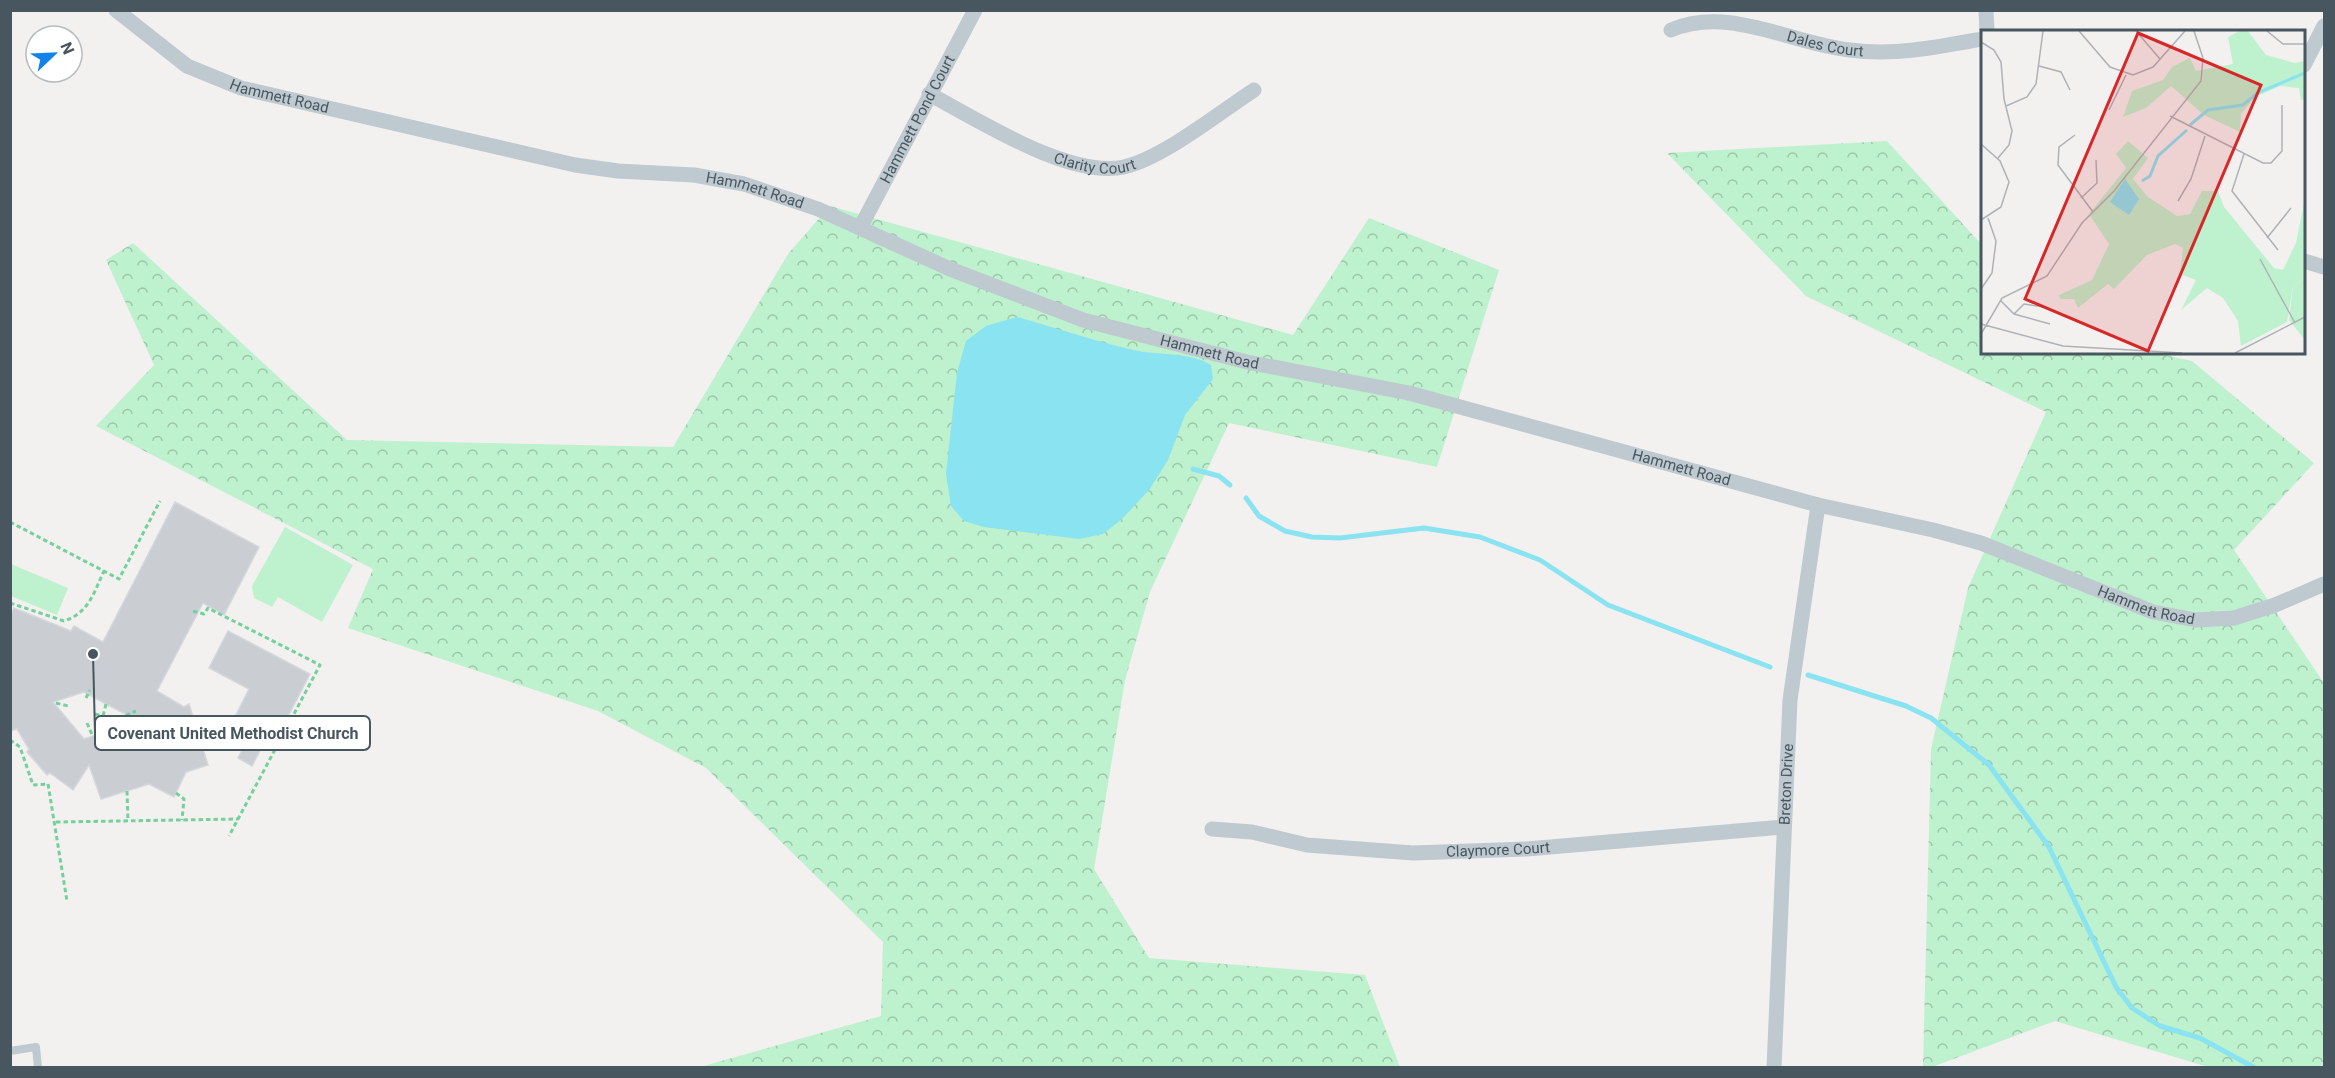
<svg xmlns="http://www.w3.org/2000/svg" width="2335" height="1078" font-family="Roboto,sans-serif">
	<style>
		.forest { fill: url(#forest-crowns) }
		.park { fill: #bef1cd }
		.water { fill: #89e3f0 }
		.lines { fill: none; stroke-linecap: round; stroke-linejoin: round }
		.stream { stroke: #89e3f0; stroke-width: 5 }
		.building { fill: #caced3; stroke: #d4d7dc; stroke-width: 1.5; fill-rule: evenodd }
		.path { stroke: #74d19b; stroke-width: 3; stroke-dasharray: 4.5 3; stroke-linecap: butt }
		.service { stroke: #bec9d0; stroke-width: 8 }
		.minor { stroke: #bec9d0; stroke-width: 15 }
		.labels { text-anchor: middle; stroke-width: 5; stroke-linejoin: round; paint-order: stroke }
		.street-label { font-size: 15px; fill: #47565f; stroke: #fff }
		.inset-river { fill: none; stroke: #89e3f0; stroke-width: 3 }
		.inset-road { fill: none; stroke: #aeb2b6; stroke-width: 1.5 }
		.view { fill: #d62828; fill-opacity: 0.15; stroke: #d62828; stroke-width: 3 }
		.inset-edge { fill: none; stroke: #47565f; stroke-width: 3 }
		.leader { fill: none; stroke: #47565f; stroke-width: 2 }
		.callout-dot { fill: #47565f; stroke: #fff; stroke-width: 2 }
		.callout { fill: #fff; stroke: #47565f; stroke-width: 2 }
		.callout-label { font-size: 16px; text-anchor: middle; font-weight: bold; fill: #47565f }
	</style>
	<defs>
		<pattern id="forest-crowns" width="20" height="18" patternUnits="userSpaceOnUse" patternTransform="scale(1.5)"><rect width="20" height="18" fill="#bef1cd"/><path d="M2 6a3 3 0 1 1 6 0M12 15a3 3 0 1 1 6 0" fill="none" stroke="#9cc6aa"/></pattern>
	</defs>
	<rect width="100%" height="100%" fill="#f3f0f0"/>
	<g class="forest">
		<path d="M1887,141L1982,245V352H2151L2192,361L2314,463L2234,550L2324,683V1067H2208L2055,1021L1932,1067H1923L1931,749L1968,588L2046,412L1806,296L1667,153Z"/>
		<path d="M830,206L1293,335L1369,218L1499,270L1437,467L1229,423L1150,592L1125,680L1094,869L1149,958L1365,975L1400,1067H700L881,1016L883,942L706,768L598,711L348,628L373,569L96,426L154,365L106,260L133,243L347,440L673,447L788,254Z"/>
	</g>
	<g class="park">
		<path d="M285,527L353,565L322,622L278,597L272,607L254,598L252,586Z"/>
		<path d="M11,564L68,588L57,615L11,596Z"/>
	</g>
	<path class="water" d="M1017,317C1057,328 1097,342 1138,351C1161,355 1192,353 1211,365L1213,379L1185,415L1168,460L1149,490L1123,518L1103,534L1079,539L984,527L964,521L951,506L946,474L957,373L966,341L986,326Z"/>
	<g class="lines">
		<g class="stream">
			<path d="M1193,469L1219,476L1230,485"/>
			<path d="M1246,498L1259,516L1285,531L1312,537L1340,538L1424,528L1480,537L1540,560L1608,605L1770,667"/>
			<path d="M1808,675L1906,706L1931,718L1989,765L2049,847L2116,987L2132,1008L2160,1026L2200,1038L2255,1068"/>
		</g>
	</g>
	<g class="building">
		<path d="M175,502L259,547L224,615L203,603L157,691L184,707L189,704L208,765L186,772L174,797L149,784L101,799L89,765L73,790L50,773L47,775L27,752L29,749L17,729L10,731V616L14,608L71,631L74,626L103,642ZM84,692L106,704L139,721L84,739L53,702Z"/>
		<path d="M228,631L310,674L271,749L263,745L252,766L238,758L251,733L232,723L249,689L209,668Z"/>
	</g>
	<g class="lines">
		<g class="path">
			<path d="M10,522L119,579L160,501"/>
			<path d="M10,603L64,621C89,613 94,592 104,571"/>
			<path d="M193,611L204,614L208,608L320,665L229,836"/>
			<path d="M86,698L90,690"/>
			<path d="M56,703L68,706"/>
			<path d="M106,704L103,716L108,732"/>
			<path d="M95,714L103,716"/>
			<path d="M87,723L93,737"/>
			<path d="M105,724L136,711"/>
			<path d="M10,740L20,747L33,785L48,784L67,901"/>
			<path d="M127,791L128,821"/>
			<path d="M176,793L184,799L182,820"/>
			<path d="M56,822L238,819"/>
		</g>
		<path class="service" d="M10,1051L36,1047L38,1068"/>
		<g class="minor">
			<path id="s1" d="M116,10L187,66L241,88L575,165L618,171L694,175L744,184L818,209L950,269L1083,320L1247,362L1409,393L1818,505L1933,530L1981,543L2153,612L2196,620L2234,618L2275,605L2324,584"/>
			<path d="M1986,10L1987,32"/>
			<path id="s2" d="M1671,30C1728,5 1792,44 1850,50C1894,56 1939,47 1982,39"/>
			<path d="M2304,65L2324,26"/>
			<path id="s3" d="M929,94C979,120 1069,179 1124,167C1163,158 1219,113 1254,90"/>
			<path id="s4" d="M860,228L975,10"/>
			<path d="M2304,261L2324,267"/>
			<path id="s5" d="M1212,829L1252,832L1307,845L1413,853L1527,849L1784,827"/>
			<path id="s6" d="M1774,1068L1790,700L1818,505"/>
		</g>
	</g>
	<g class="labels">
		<g class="street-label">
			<text dy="5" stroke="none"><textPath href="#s2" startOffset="158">Dales Court</textPath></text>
			<text dy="5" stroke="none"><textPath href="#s1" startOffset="188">Hammett Road</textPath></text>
			<text dy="5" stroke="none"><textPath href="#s4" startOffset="123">Hammett Pond Court</textPath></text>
			<text dy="5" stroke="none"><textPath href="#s3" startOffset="182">Clarity Court</textPath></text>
			<text dy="5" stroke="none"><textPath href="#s1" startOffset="674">Hammett Road</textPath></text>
			<text dy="5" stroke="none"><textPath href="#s1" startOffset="1158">Hammett Road</textPath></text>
			<text dy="5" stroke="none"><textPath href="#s1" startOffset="1644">Hammett Road</textPath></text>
			<text dy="5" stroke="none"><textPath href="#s1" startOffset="2130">Hammett Road</textPath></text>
			<text dy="5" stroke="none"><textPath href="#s6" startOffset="284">Breton Drive</textPath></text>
			<text dy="5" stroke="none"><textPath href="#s5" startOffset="288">Claymore Court</textPath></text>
		</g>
	</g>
	<g transform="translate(1981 30)">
		<rect width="324" height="324" fill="#f3f0f0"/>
		<path d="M324,248V310L308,290L312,256Z" fill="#bef1cd"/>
		<path d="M259,1H267L285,25L314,33L324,31V69L320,70L318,58L299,56L274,67L260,84L259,102L223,85L190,56L165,78L142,87L151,61L182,50L191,37L209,28L215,41L252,34L247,7ZM147,111L167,128L152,149L167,167L196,186L209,184L221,161H237L243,177L293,238L302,240L315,213L324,169V248L312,256L306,292L260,316L257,291L242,268L226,258L200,280L215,250L199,244L202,218L194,214L166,225L133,259L127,254L97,278L93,269H79L78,265L111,250L128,214L108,184L145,138L135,124Z" fill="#bef1cd"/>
		<path d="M144,149L158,169L148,185L129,172Z" fill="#89e3f0"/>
		<path class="inset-river" d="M209,95L227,80L262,75L276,63L324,43M161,151L169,146L177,126L206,100"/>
		<path class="inset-road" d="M98,1L129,37L152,45L172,37L204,1M155,1L179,29M286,1L302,14H324M0,12L13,20L20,32L23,69L31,101L28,115L17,128M58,36L80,42L89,60M25,76L46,67L55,54L62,1M128,80L145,45M189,86L282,133H290L301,121V75M94,105L78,117L77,135L112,182M0,114L19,131L28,152L20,177L0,190M263,124L251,161L297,220M100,168L116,153L115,130M197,171L210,149L224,106M286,208L310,178M279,229L314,293M0,259L11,243L15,211L7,188M19,270L33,284L69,294M33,284L43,274L63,277M0,294L82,316L201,323M0,304L21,268L66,246L101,193L133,161L220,51L222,28L213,1M254,323L324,287"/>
		<path class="view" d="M157,3L280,55L167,321L44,269Z"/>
		<rect width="324" height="324" class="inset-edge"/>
	</g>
	<path class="leader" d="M93 654L95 733"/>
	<circle class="callout-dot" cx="93" cy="654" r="6"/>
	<rect class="callout" x="95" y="716" width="275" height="34" rx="6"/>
	<g class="callout-label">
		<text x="233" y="739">Covenant United Methodist Church</text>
	</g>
	<rect width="2335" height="1078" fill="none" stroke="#47565f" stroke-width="24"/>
	<g transform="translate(54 54) rotate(67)"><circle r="28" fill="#ffffff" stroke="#b5bbbf" stroke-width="1.5"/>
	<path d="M0-4.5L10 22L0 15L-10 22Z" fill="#1283eb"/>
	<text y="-9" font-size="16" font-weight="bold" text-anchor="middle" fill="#47565f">N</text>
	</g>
</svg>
